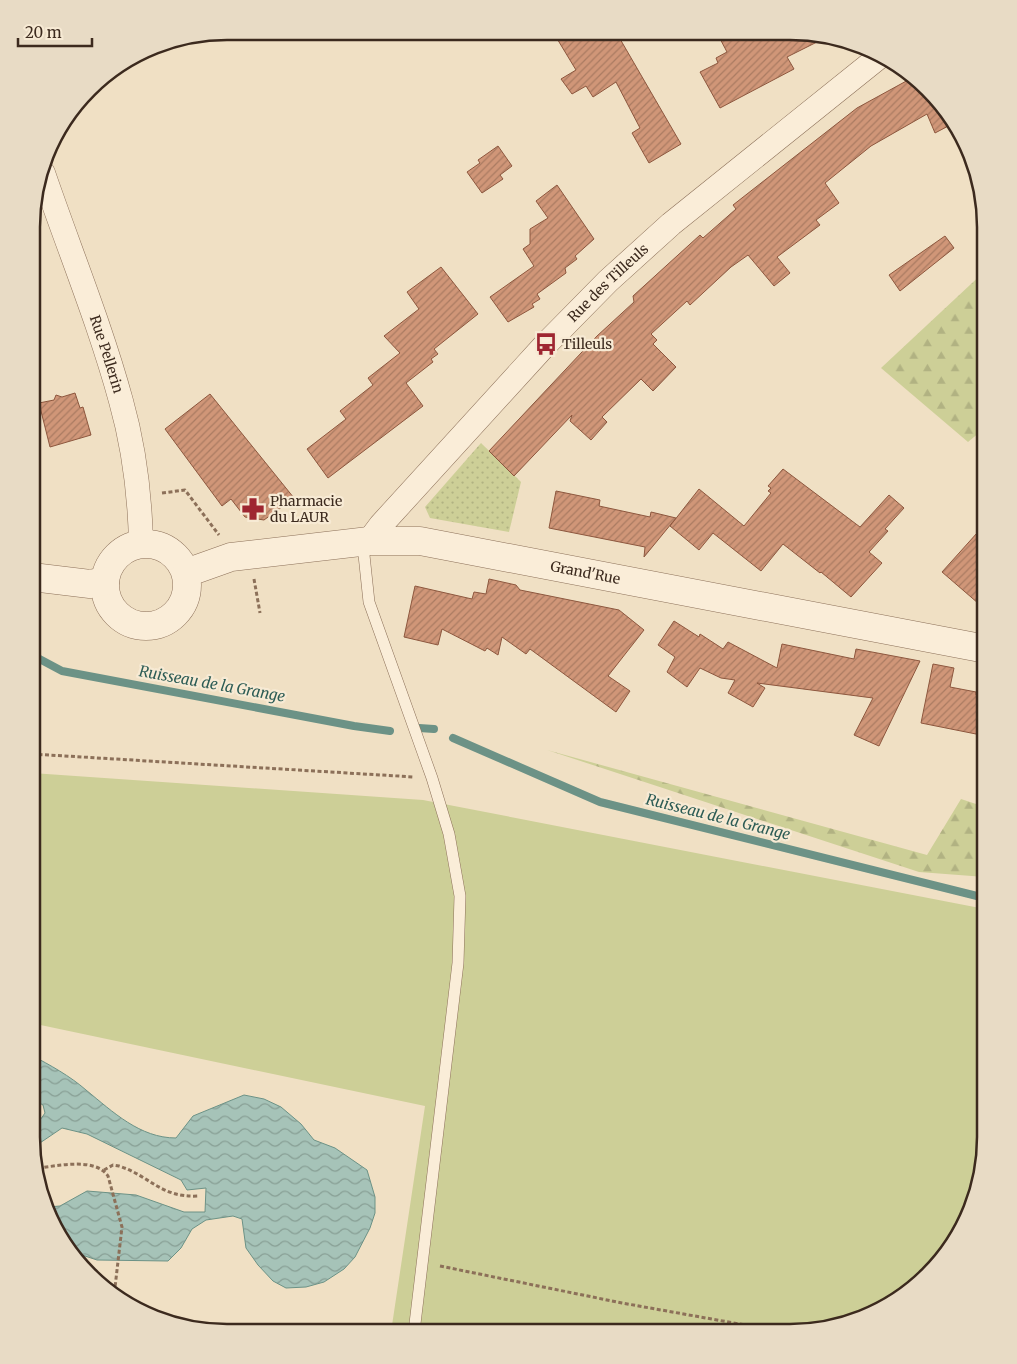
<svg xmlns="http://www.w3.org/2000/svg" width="1017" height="1364" font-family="Merriweather,serif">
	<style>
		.grass { fill: #cdcf97 }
		.forest { fill: url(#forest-firs) }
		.park { fill: url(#park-dots) }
		.water { fill: url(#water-waves); stroke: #6c9286 }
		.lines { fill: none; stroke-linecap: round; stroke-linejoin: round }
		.stream { stroke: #6c9286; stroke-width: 8 }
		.building { fill: url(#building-hatch); stroke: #8d573e }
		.service-casing { stroke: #8c7059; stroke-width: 12 }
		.minor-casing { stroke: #8c7059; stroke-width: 25 }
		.tertiary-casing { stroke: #8c7059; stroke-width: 29 }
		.path { stroke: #8c7059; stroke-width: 3; stroke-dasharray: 4 2.5; stroke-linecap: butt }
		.service { stroke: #faedd8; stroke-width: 11 }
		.minor { stroke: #faedd8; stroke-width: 24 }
		.tertiary { stroke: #faedd8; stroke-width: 28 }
		.labels { text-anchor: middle; stroke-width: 4.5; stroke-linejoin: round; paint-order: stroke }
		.street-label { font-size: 14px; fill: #3c2a1e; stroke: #f7ead4 }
		.poi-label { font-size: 14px; fill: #3c2a1e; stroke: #f7ead4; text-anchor: start }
		.water-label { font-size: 15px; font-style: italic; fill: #2d5c55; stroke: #f7ead4 }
		.rim { fill: none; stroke: #3c2a1e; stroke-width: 2.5 }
	</style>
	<defs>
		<pattern id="forest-firs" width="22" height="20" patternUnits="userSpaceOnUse" patternTransform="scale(1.25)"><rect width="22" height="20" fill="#cdcf97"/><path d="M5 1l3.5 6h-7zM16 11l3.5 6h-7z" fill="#b1b282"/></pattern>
		<pattern id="park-dots" width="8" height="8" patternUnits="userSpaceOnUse" patternTransform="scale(1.25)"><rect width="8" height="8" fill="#cdcf97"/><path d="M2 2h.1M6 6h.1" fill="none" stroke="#b1b282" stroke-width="1.8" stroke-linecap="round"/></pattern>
		<pattern id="water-waves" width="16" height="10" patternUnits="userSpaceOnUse" patternTransform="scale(1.25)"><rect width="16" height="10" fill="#a6c3b8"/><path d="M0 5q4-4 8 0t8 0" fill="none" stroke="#889f95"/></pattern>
		<pattern id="building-hatch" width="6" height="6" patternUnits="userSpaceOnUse" patternTransform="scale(1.25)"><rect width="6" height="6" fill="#d09678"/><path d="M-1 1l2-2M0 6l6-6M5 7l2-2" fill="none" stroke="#aa7b62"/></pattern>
	</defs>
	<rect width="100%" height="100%" fill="#f0e0c4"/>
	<path class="grass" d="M32,773L423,800L985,909V1150L975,1200L953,1246L919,1284L877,1312L790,1333L391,1332L425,1106L31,1023Z"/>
	<g class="forest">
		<path d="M986,270V427L968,442L881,368Z"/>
		<path d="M547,750L927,855L961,799L985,807V877L919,872Z"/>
	</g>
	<path class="park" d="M481,443L521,482L509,532L430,518L425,507Z"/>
	<path class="water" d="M31,1055C50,1065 70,1076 86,1090C113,1112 140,1138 176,1138L193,1116L244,1095L264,1099L281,1107L301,1124L314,1140L335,1148L367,1170L375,1197V1213L370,1228L355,1257L344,1269L324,1282L306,1287L286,1288L273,1281L258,1265L246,1248L242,1219L233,1216L206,1220L192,1229L181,1248L168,1261L97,1260L79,1254L64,1242L52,1224L48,1207L60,1206L87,1191L136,1195L184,1212H205L206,1188L187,1190L181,1180L87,1134L62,1128L34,1147L31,1128L38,1123L45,1113L43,1105L31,1098Z"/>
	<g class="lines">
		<g class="stream">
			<path d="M32,655L62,671L354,726L390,731"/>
			<path d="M419,728L434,729"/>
			<path d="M453,738L600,802L985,898"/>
		</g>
	</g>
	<g class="building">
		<path d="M553,32H616L681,144L649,163L632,133L640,128L616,82L593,97L586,86L572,94L561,79L576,70Z"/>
		<path d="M717,33H815L827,37L787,57L794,69L720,108L700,72L718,63L716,58L727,52Z"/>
		<path d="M912,76L937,98L954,123L935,133L927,114L871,146L825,183L839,203L816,220L820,225L777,257L790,273L774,286L748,255L731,267L690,305L687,301L651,334L657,340L653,344L676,367L653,391L641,379L602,417L607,422L591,440L570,421L572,415L514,476L489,451L597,336L634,302L633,296L700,235L703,238L736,209L733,205L857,108L910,79Z"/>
		<path d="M498,146L512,166L500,175L503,179L482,193L467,172L480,163L478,160Z"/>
		<path d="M557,185L594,239L575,256L577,259L565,268L566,273L537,294L540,299L532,304L534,307L508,322L490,297L534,266L523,249L530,244V229L548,218L536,201Z"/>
		<path d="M945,236L954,248L900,291L889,275Z"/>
		<path d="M441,267L478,314L434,349L438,354L431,359L433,362L406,383L423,406L328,478L307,449L346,419L340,411L373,385L368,378L400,353L384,336L419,309L407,292Z"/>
		<path d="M75,393L80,408L83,407L91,435L50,447L39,403L54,400L56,395L62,397Z"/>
		<path d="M210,394L294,498L264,520L245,517L231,499L222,506L165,429Z"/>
		<path d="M783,469L860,527L889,495L904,508L885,529L888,531L869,552L882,563L851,597L821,572L820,573L783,544L761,571L713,533L699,550L670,526L699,489L744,526L771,493L768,491L771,488L768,486Z"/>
		<path d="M556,491L600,500L599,506L650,517L651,512L676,518L644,557L645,547L549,528Z"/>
		<path d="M986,523V610L942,572Z"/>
		<path d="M489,579L516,585L520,590L619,610L644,630L608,676L630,691L616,712L530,649L526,654L502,637L498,655L487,648L485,651L442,629L438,645L404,637L415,586L472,599L474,592L486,594Z"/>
		<path d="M674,621L699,637L700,634L723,649L728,642L777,668L782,644L854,659L856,649L920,661L879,746L854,735L873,698L757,683L765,688L753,707L728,693L735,680L721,678L700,668L687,687L667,672L675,657L658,645Z"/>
		<path d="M933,664L954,668L950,687L976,692V695L986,697V736L921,723Z"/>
	</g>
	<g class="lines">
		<defs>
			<path id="service" d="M369,541L364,555L369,602L432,778L449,834L460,896L458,963L414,1332"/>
			<g id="minor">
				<path id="s1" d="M43,173C69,249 100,324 121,401C134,447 140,496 141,544"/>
				<path id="s2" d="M369,541L381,525L546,344L608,281L671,224L879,57"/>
			</g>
			<g id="tertiary">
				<circle cx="146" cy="585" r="41"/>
				<path id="s3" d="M186,573L231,557L369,541H420L986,649"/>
				<path d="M32,577L90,584L105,581"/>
			</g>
		</defs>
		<use href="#service" class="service-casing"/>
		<use href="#minor" class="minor-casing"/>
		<use href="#tertiary" class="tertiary-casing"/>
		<g class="path">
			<path d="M162,493L185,490L219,535"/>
			<path d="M254,579L260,613"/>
			<path d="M32,754L414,777"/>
			<path d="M38,1168C58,1166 95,1157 108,1176L122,1227L114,1296"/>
			<path d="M104,1170L113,1165L119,1166C150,1176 161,1198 198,1196"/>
			<path d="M440,1266L622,1303L790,1333"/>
		</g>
		<use href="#service" class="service"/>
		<use href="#minor" class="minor"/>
		<use href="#tertiary" class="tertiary"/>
	</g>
	<defs>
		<symbol id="bus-bare" viewBox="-9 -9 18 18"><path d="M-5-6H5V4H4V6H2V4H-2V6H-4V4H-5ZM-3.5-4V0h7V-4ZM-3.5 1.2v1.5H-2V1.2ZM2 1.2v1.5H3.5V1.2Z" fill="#9e2631" stroke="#f7ead4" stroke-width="2.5" paint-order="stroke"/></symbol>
		<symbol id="pharmacy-bare" viewBox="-9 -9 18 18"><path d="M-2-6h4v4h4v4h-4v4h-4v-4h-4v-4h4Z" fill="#9e2631" stroke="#f7ead4" stroke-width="2.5" paint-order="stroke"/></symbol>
	</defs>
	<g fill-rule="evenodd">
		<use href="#bus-bare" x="530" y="328" width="32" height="32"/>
		<use href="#pharmacy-bare" x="237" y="493" width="32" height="32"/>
	</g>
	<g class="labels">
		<g class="street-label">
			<text dy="5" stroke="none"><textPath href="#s2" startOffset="352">Rue des Tilleuls</textPath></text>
			<text dy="5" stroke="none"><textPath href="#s1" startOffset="192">Rue Pellerin</textPath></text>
			<text dy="5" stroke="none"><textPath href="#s3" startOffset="406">Grand'Rue</textPath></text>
		</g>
		<g class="poi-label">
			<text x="562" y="349">Tilleuls</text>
			<text x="270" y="506">Pharmacie<tspan x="270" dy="16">du LAUR</tspan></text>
		</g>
		<g class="water-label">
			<text transform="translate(212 684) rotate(10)" y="5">Ruisseau de la Grange</text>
			<text transform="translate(718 817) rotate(14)" y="5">Ruisseau de la Grange</text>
		</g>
	</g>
	<path d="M0 0H1017V1364H0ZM227 40H790A187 187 0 0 1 977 227V1137A187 187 0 0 1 790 1324H227A187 187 0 0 1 40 1137V227A187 187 0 0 1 227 40Z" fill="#e8dbc5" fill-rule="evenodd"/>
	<path class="rim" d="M227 40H790A187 187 0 0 1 977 227V1137A187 187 0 0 1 790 1324H227A187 187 0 0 1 40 1137V227A187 187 0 0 1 227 40Z"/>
	<path d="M18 38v8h74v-8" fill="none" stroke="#3c2a1e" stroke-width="2.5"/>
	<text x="25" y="38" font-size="15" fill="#3c2a1e" stroke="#f7ead4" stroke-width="4" paint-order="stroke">20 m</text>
</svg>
